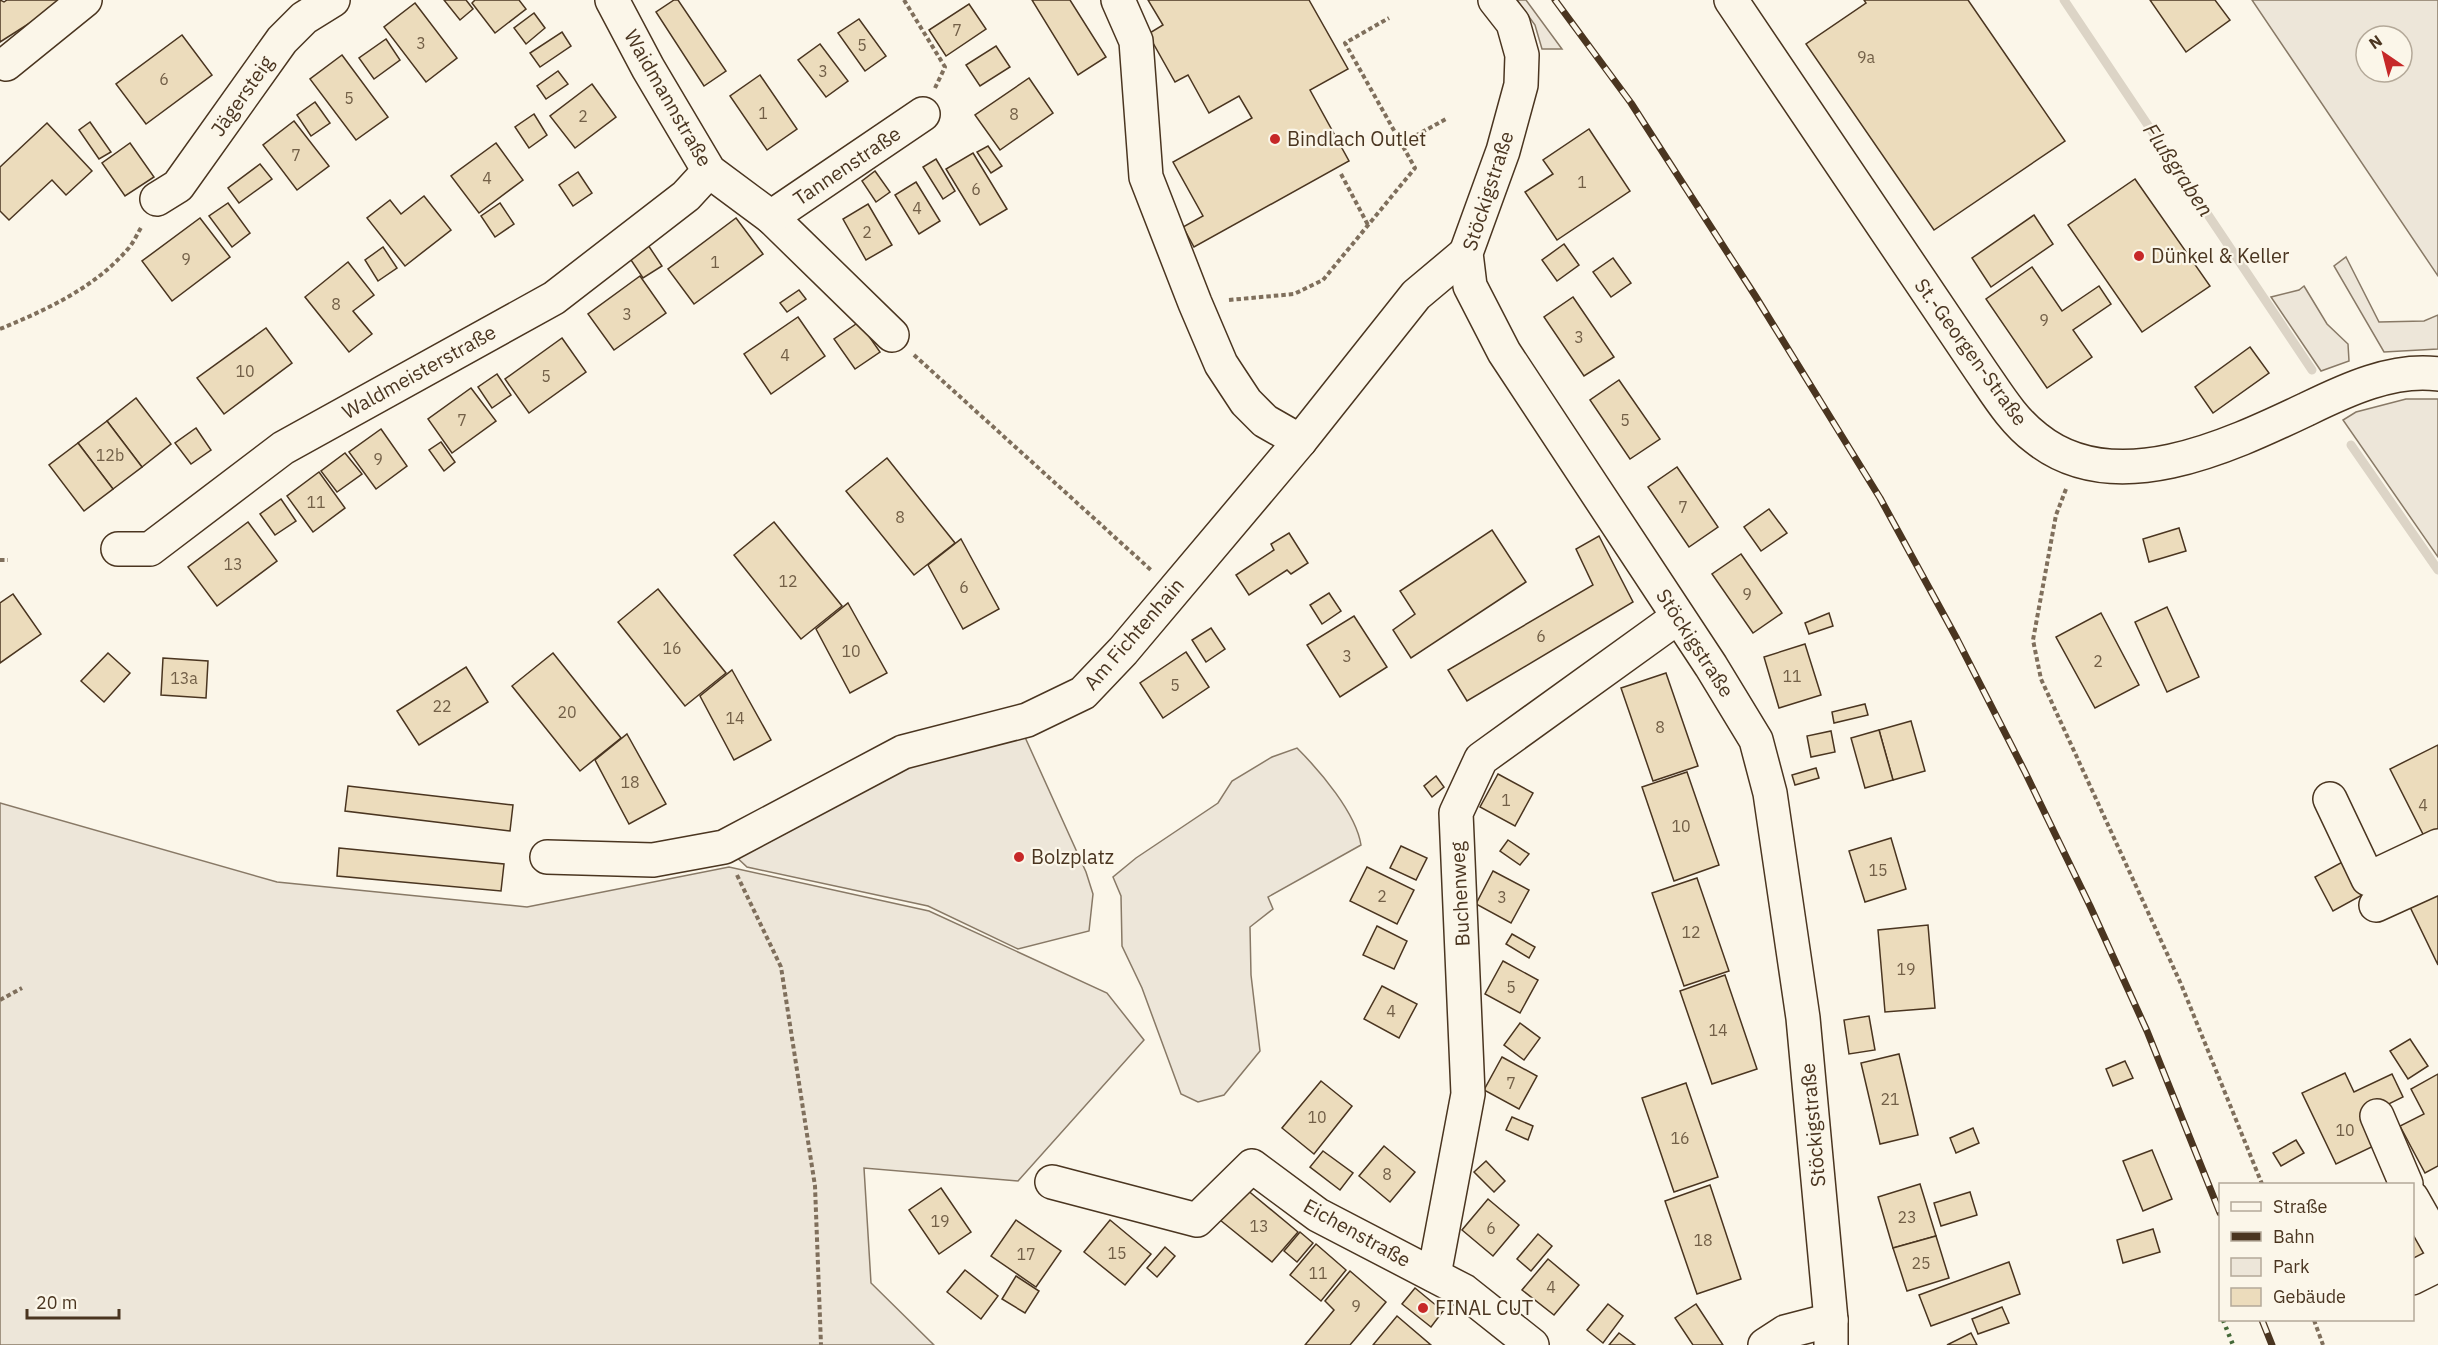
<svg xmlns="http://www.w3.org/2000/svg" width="2438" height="1345" font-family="'IBM Plex Sans',sans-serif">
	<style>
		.green { fill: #ede6d9; stroke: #887966; stroke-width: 1.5; fill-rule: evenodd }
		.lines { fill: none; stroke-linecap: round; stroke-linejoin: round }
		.stream { stroke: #dcd4c6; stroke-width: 9 }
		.building { fill: #ecdcbc; stroke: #4a3520; stroke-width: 1.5 }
		.minor-casing { stroke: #4a3520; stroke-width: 36 }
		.path { stroke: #7f6f5c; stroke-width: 4; stroke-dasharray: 4.5 3; stroke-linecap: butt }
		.minor { stroke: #fbf6e9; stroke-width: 33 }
		.rail-casing { stroke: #4a3520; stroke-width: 7 }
		.rail { stroke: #fbf6e9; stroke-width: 4.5; stroke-dasharray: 14; stroke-linecap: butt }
		.hedge { stroke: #436837; stroke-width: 4.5; stroke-dasharray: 3 4.5; stroke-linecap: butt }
		.poi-dot { fill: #c62828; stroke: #fbf6e9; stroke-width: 2 }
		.labels { text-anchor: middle; stroke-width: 4.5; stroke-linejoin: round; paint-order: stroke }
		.number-label { font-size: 16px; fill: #725f47 }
		.street-label { font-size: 20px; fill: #4a3520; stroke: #fbf6e9 }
		.poi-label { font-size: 20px; fill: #4a3520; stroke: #fbf6e9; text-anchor: start }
		.water-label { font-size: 21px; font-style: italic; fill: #4a3520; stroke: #fbf6e9 }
	</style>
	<rect width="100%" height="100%" fill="#fbf6e9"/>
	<g class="green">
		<path d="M1517,0H1526L1562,49H1542L1535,25Z"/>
		<path d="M2252,0H2438V276ZM2366,36H2402V72H2366Z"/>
		<path d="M2346,257L2379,322L2424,321L2438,315V349L2384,352L2334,266Z"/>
		<path d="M2304,286L2327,324L2348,344L2349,361L2321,371L2271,297L2299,290Z"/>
		<path d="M2406,399H2438V557L2343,420L2356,412Z"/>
		<path d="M1024,735L1086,872L1093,894L1089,931L1018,949L928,906L747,867L731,852L907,763Z"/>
		<path d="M1297,748C1320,771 1356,813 1361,845L1268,897L1273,909L1250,927L1251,975L1260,1051L1224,1095L1198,1102L1181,1094L1142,988L1122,946L1121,896L1113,877L1136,858L1218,803L1232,781L1272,757Z"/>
		<path d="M0,803L277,882L527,907L729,867L929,911L1107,993L1144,1040L1018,1181L864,1168L871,1283L934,1345H0Z"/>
	</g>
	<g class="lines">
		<g class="stream">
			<path d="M2064,0L2312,370"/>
			<path d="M2351,445L2438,570"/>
		</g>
	</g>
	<g class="building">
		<path d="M0,0L4,2L7,0H66L0,42Z"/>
		<path d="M444,0H466L473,9L460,20Z"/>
		<path d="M475,0H519L526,9L495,33L472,3Z"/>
		<path d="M674,0H678L726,71L704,86L656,12Z"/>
		<path d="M1032,0H1070L1106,57L1078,75Z"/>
		<path d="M1148,0H1309L1348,69L1310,90L1349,161L1194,247L1183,227L1203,216L1173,162L1252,118L1239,96L1209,113L1188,75L1175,82L1148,34L1163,25Z"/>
		<path d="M1864,0H1968L2065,141L1934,230L1806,44L1866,3Z"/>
		<path d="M2150,0H2215L2230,20L2186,52Z"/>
		<path d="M415,3L457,58L426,82L384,27Z"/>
		<path d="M969,4L986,29L946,56L929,30Z"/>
		<path d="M534,13L545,28L526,44L514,28Z"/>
		<path d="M859,19L886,56L865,71L838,33Z"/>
		<path d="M562,32L571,46L540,67L530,53Z"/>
		<path d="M182,35L212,75L146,124L116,84Z"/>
		<path d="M386,39L400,60L374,79L359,58Z"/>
		<path d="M820,44L848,81L826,97L798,60Z"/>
		<path d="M996,46L1010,67L980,86L966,65Z"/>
		<path d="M342,55L388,117L356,140L310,79Z"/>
		<path d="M558,71L568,84L546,99L537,86Z"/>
		<path d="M760,75L797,129L767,150L730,96Z"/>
		<path d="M1029,78L1053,113L1000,150L975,115Z"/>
		<path d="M592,84L616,117L575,148L550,116Z"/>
		<path d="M315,102L330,123L311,136L297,115Z"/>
		<path d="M534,114L547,135L529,148L515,127Z"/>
		<path d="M294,121L329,166L297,190L263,145Z"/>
		<path d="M90,122L111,152L99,159L79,130Z"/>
		<path d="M47,123L92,171L66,195L52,180L9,220L0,211V167Z"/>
		<path d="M1589,129L1630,191L1557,240L1525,192L1553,174L1543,160Z"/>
		<path d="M130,143L154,177L125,196L102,163Z"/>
		<path d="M496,143L523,180L479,213L451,176Z"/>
		<path d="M988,146L1002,166L991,173L977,152Z"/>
		<path d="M973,153L1007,209L980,225L946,169Z"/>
		<path d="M936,159L955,191L943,199L923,167Z"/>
		<path d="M260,164L272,179L239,203L228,188Z"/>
		<path d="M875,171L890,192L876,202L862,181Z"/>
		<path d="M578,172L592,193L573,206L559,185Z"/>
		<path d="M2135,179L2210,286L2142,332L2068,225Z"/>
		<path d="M916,182L940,221L919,234L895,195Z"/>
		<path d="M424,196L451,230L405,266L367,218L390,200L401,214Z"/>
		<path d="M228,203L250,233L232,247L209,216Z"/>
		<path d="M500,203L514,224L495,237L481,216Z"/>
		<path d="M868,204L892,245L866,260L843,219Z"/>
		<path d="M2034,215L2053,244L1991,287L1972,258Z"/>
		<path d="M200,218L230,257L172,301L142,261Z"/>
		<path d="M736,218L763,254L694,304L668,269Z"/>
		<path d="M1564,244L1579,265L1557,281L1542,260Z"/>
		<path d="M648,245L662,266L643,278L629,257Z"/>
		<path d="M383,247L397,268L378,281L365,260Z"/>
		<path d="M1613,258L1631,283L1611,297L1593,272Z"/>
		<path d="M348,262L374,295L353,311L372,334L349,352L305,297Z"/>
		<path d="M2032,267L2062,311L2099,286L2111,304L2073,330L2092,357L2047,388L1986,299Z"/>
		<path d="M640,276L666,313L614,350L588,314Z"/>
		<path d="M799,290L806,299L787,312L780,303Z"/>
		<path d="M1573,297L1614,357L1584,376L1544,317Z"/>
		<path d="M798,317L825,356L771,394L744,354Z"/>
		<path d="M859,322L880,352L855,369L834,339Z"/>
		<path d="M266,328L292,363L224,414L197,378Z"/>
		<path d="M562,338L586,372L529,413L505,379Z"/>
		<path d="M2250,347L2269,373L2213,413L2195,387Z"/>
		<path d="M497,374L511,395L492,408L478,387Z"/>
		<path d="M1619,380L1660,439L1630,459L1590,400Z"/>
		<path d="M471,388L496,421L452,453L428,419Z"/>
		<path d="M136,398L171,444L142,467L107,421Z"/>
		<path d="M107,421L142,467L113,489L78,443Z"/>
		<path d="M196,428L211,450L191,464L175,443Z"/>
		<path d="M381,429L407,466L376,489L349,452Z"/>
		<path d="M441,442L455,462L444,471L429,450Z"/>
		<path d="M78,443L113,489L84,511L49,465Z"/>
		<path d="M345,453L362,474L337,492L321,471Z"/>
		<path d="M887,458L955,543L914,575L846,491Z"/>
		<path d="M1677,467L1718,527L1689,547L1648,487Z"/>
		<path d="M319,472L345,508L313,532L287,496Z"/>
		<path d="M281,499L296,521L275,535L260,514Z"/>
		<path d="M1769,509L1787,533L1761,551L1744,527Z"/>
		<path d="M248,522L277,561L217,606L188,567Z"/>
		<path d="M774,522L842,606L801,639L734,555Z"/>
		<path d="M2179,528L2186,551L2149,562L2143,539Z"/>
		<path d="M1492,530L1526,582L1411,658L1393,630L1415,614L1400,591Z"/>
		<path d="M1289,533L1308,563L1291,574L1287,570L1249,595L1236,575L1274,550L1271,544Z"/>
		<path d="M1599,536L1633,602L1467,701L1448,670L1593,585L1576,549Z"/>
		<path d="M961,539L999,609L963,629L928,565Z"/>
		<path d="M1741,554L1782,613L1753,633L1712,574Z"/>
		<path d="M658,589L726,673L685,706L618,622Z"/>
		<path d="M1329,593L1341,611L1322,624L1310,605Z"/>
		<path d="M13,594L41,634L0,663V603Z"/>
		<path d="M848,603L887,673L850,693L816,629Z"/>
		<path d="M2167,607L2199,677L2167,692L2135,622Z"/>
		<path d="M1829,613L1833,626L1809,634L1805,623Z"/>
		<path d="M2101,613L2139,685L2095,708L2056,637Z"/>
		<path d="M1354,616L1387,667L1340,697L1307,645Z"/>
		<path d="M1211,628L1225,649L1206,662L1192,640Z"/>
		<path d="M1805,644L1821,695L1779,708L1764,657Z"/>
		<path d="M1186,652L1209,687L1163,718L1140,683Z"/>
		<path d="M108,653L130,673L104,702L81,681Z"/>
		<path d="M553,653L621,738L580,771L512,686Z"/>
		<path d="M163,658L208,661L206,698L161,695Z"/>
		<path d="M466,667L488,702L419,745L397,711Z"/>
		<path d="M732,670L771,740L734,760L700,696Z"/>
		<path d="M1666,673L1698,766L1653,781L1621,688Z"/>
		<path d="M1865,704L1868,715L1834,723L1832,712Z"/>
		<path d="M1911,721L1925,771L1893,780L1879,730Z"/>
		<path d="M1879,730L1893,780L1865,788L1851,738Z"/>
		<path d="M1831,731L1835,752L1811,757L1807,736Z"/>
		<path d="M627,734L666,804L629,824L595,760Z"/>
		<path d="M2438,745V842L2429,846L2390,769Z"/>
		<path d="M1816,768L1819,778L1795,785L1792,775Z"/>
		<path d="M1687,772L1719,865L1674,881L1642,787Z"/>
		<path d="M1498,774L1533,793L1515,826L1480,807Z"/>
		<path d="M1436,776L1444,787L1432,797L1424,786Z"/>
		<path d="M348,786L513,805L510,831L345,811Z"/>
		<path d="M1891,838L1906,889L1865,902L1849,851Z"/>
		<path d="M1508,840L1529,854L1520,865L1500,851Z"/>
		<path d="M1401,846L1427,858L1416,880L1390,868Z"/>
		<path d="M339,848L504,864L501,891L337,876Z"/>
		<path d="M2346,860L2364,894L2333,911L2315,877Z"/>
		<path d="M1367,867L1414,890L1397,924L1350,901Z"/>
		<path d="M1493,871L1529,890L1511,923L1476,904Z"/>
		<path d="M1697,878L1729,971L1684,986L1652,893Z"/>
		<path d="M2438,894V965L2410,907Z"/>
		<path d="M1928,925L1935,1008L1885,1012L1878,930Z"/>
		<path d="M1377,926L1407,941L1394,969L1363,955Z"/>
		<path d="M1512,934L1535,947L1529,958L1506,944Z"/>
		<path d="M1503,961L1538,980L1520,1013L1485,994Z"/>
		<path d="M1725,975L1757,1069L1712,1084L1680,991Z"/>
		<path d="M1382,986L1417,1004L1399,1038L1364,1019Z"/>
		<path d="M1869,1016L1875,1050L1849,1054L1844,1020Z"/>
		<path d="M1520,1023L1540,1038L1524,1060L1504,1045Z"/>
		<path d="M2410,1039L2428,1066L2408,1079L2390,1051Z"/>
		<path d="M1899,1054L1918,1135L1880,1144L1861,1063Z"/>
		<path d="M1502,1057L1537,1076L1519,1109L1484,1090Z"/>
		<path d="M2125,1061L2133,1078L2113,1086L2106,1069Z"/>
		<path d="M2345,1073L2354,1092L2392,1074L2403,1097L2364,1116L2378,1144L2336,1164L2302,1093Z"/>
		<path d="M2438,1074V1166L2425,1173L2400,1126L2424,1114L2411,1089Z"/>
		<path d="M1321,1081L1352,1106L1314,1154L1282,1128Z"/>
		<path d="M1686,1083L1718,1177L1674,1192L1642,1098Z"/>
		<path d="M1512,1117L1533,1126L1528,1140L1506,1130Z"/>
		<path d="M1973,1128L1979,1143L1956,1153L1950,1138Z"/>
		<path d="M2296,1140L2304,1153L2281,1166L2273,1153Z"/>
		<path d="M1384,1146L1415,1172L1390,1202L1359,1176Z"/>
		<path d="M2152,1150L2172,1199L2143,1211L2123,1161Z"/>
		<path d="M1323,1151L1353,1173L1340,1190L1310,1167Z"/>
		<path d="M1486,1161L1505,1181L1494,1192L1474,1172Z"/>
		<path d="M1920,1184L1936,1236L1893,1248L1878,1197Z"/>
		<path d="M1710,1185L1741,1279L1697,1294L1665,1201Z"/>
		<path d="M941,1188L971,1232L939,1254L909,1210Z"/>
		<path d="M1246,1189L1298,1232L1272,1262L1220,1220Z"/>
		<path d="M1970,1192L1977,1215L1941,1226L1934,1203Z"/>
		<path d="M1488,1199L1519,1225L1493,1256L1462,1230Z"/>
		<path d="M2412,1218L2435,1257L2412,1270Z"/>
		<path d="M1016,1220L1061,1251L1036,1287L991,1256Z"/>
		<path d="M1110,1220L1151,1254L1125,1285L1084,1252Z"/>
		<path d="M2153,1229L2160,1252L2123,1263L2117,1240Z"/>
		<path d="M1300,1232L1313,1243L1297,1262L1284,1251Z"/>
		<path d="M1538,1234L1552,1246L1531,1271L1517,1259Z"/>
		<path d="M1936,1236L1949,1278L1907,1291L1893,1248Z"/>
		<path d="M1316,1244L1346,1270L1321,1301L1290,1275Z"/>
		<path d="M1165,1247L1175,1256L1157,1277L1147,1268Z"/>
		<path d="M1548,1259L1579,1285L1554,1315L1522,1290Z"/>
		<path d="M2009,1262L2020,1294L1931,1326L1919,1295Z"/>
		<path d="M965,1270L998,1296L981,1319L947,1292Z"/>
		<path d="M1350,1271L1386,1302L1350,1345H1305L1334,1310L1325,1301Z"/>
		<path d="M1016,1276L1039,1291L1025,1313L1002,1299Z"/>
		<path d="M1415,1288L1443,1311L1431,1327L1402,1304Z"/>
		<path d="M1608,1304L1623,1316L1603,1343L1587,1330Z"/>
		<path d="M1696,1304L1723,1345H1693L1675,1318Z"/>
		<path d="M2002,1307L2009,1323L1978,1334L1972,1319Z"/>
		<path d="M1397,1316L1431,1345H1373Z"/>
		<path d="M1619,1333L1635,1345H1609Z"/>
		<path d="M1971,1333L1977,1345H1947Z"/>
	</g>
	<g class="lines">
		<defs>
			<g id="minor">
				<path d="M612,0L648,68L709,171L771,217L892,335"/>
				<path d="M1118,0L1136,41L1146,177L1195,303L1221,364L1246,402L1265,421L1300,441"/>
				<path d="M1495,0L1513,23L1522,55L1521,85L1503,151L1466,253L1470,286L1504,352L1711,666L1756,740L1770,793L1803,1018L1831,1320V1345"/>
				<path d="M1731,0L1981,371C1997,394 2013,421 2036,438C2114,501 2229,446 2307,409C2346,390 2393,368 2438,374"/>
				<path d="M6,64L85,0"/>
				<path d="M157,199L178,186L282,40L304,18L333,0"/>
				<path d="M771,217L923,114"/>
				<path d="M118,549H150L283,448L554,298L686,196L709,171"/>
				<path d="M2330,799L2368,879L2438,846"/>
				<path d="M547,857L653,860L724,847L903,752L1027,720L1083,693L1123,651L1300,441L1416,295L1466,253"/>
				<path d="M2376,905L2438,877"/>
				<path d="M2377,1116L2406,1184"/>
				<path d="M1052,1182L1197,1220L1252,1166L1318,1215L1464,1291L1532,1345"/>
				<path d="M2412,1198L2438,1244"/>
				<path d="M1434,1275L1468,1094L1456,813L1481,759L1678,617"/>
				<path d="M2412,1278L2438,1265"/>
				<path d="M1765,1345L1785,1332L1831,1320"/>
			</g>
		</defs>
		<use href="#minor" class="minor-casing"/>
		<g class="path">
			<path d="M904,0L945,67L935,88"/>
			<path d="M1402,143L1446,119"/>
			<path d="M1341,174L1368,225"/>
			<path d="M1229,300L1294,294L1323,280L1415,168L1345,43L1389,18"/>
			<path d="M0,329C46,310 94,288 127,250C133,244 137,234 142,226"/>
			<path d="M914,355L1151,570"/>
			<path d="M2066,489L2056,515L2033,640L2041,679L2181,984L2262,1184"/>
			<path d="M0,560H8"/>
			<path d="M737,875L781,967L815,1186L821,1345"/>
			<path d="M0,1000L22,988"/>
			<path d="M2314,1320L2323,1345"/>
		</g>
		<use href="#minor" class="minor"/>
		<defs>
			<g id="rail">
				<path d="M1555,0L1631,103L1756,297L1880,498L1957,639L2025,772L2090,906L2147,1031L2220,1213"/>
				<path d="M2262,1320L2272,1345"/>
			</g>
		</defs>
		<use href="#rail" class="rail-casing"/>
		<use href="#rail" class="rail"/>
		<path class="hedge" d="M2223,1320L2233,1345"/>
	</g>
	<g class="poi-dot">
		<circle cx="1275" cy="139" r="6"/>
		<circle cx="2139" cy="256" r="6"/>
		<circle cx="1019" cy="857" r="6"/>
		<circle cx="1423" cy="1308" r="6"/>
	</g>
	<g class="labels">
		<g class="number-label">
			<text x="957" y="36">7</text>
			<text x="421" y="49">3</text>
			<text x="862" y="51">5</text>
			<text x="1866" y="63">9a</text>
			<text x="823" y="77">3</text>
			<text x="164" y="85">6</text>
			<text x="349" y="104">5</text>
			<text x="763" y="119">1</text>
			<text x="1014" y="120">8</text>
			<text x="583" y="122">2</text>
			<text x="296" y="161">7</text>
			<text x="487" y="184">4</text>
			<text x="1582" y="188">1</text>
			<text x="976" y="195">6</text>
			<text x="917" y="214">4</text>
			<text x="867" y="238">2</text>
			<text x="186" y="265">9</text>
			<text x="715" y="268">1</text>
			<text x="336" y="310">8</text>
			<text x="627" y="320">3</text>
			<text x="2044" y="326">9</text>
			<text x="1579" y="343">3</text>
			<text x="785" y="361">4</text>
			<text x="245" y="377">10</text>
			<text x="546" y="382">5</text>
			<text x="462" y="426">7</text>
			<text x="1625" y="426">5</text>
			<text x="110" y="461">12b</text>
			<text x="378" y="465">9</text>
			<text x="316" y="508">11</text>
			<text x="1683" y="513">7</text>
			<text x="900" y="523">8</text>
			<text x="233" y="570">13</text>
			<text x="788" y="587">12</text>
			<text x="964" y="593">6</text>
			<text x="1747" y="600">9</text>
			<text x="1541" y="642">6</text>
			<text x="672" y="654">16</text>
			<text x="851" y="657">10</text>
			<text x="1347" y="662">3</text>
			<text x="2098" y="667">2</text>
			<text x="1792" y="682">11</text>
			<text x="184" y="684">13a</text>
			<text x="1175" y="691">5</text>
			<text x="442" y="712">22</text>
			<text x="567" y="718">20</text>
			<text x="735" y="724">14</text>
			<text x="1660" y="733">8</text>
			<text x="630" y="788">18</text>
			<text x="1506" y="806">1</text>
			<text x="2423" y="811">4</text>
			<text x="1681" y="832">10</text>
			<text x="1878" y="876">15</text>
			<text x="1382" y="902">2</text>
			<text x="1502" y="903">3</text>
			<text x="1691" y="938">12</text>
			<text x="1906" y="975">19</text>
			<text x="1511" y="993">5</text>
			<text x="1391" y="1017">4</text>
			<text x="1718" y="1036">14</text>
			<text x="1511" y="1089">7</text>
			<text x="1890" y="1105">21</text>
			<text x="1317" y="1123">10</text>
			<text x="2345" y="1136">10</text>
			<text x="1680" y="1144">16</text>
			<text x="1387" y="1180">8</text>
			<text x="1907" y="1223">23</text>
			<text x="940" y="1227">19</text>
			<text x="1259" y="1232">13</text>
			<text x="1491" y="1234">6</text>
			<text x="1703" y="1246">18</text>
			<text x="1117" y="1259">15</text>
			<text x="1026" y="1260">17</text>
			<text x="1921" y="1269">25</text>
			<text x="1318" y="1279">11</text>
			<text x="1551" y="1293">4</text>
			<text x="1356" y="1312">9</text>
		</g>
		<g class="street-label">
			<text transform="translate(242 96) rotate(-55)" y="7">Jägersteig</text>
			<text transform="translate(668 98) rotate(60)" y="7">Waidmannstraße</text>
			<text transform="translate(847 166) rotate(-34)" y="7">Tannenstraße</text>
			<text transform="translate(1488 191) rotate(-72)" y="7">Stöckigstraße</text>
			<text transform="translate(1971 352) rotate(54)" y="7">St.-Georgen-Straße</text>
			<text transform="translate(419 372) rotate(-29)" y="7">Waldmeisterstraße</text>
			<text transform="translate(1134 634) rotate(-49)" y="7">Am Fichtenhain</text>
			<text transform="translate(1695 643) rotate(57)" y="7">Stöckigstraße</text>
			<text transform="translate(1460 894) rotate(-93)" y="7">Buchenweg</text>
			<text transform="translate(1813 1125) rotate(-95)" y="7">Stöckigstraße</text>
			<text transform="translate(1357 1233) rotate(29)" y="7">Eichenstraße</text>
		</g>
		<g class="poi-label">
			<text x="1287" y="146">Bindlach Outlet</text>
			<text x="2151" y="263">Dünkel &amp; Keller</text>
			<text x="1031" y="864">Bolzplatz</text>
			<text x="1435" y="1315">FINAL CUT</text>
		</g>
		<g class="water-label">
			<text transform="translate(2178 170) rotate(56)" y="7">Flußgraben</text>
		</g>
	</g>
	<rect x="2219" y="1183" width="195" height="138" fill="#fbf6e9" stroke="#b4a999" stroke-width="1.5"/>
	<rect x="2231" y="1202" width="30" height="9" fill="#fbf6e9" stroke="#b4a999" stroke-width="1.5"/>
	<text x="2273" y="1213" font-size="18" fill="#4a3520">Straße</text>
	<rect x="2231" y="1232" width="30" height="9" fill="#4a3520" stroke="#b4a999" stroke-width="1.5"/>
	<text x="2273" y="1243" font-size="18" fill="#4a3520">Bahn</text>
	<rect x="2231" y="1258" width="30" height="18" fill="#ede6d9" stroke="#b4a999" stroke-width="1.5"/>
	<text x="2273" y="1273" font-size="18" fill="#4a3520">Park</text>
	<rect x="2231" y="1288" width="30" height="18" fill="#ecdcbc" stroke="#b4a999" stroke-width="1.5"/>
	<text x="2273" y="1303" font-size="18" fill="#4a3520">Gebäude</text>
	<g transform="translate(2384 54) rotate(325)"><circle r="28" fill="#fbf6e9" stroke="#b4a999" stroke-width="1.5"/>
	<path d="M0-4.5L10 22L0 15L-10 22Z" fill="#c62828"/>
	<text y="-9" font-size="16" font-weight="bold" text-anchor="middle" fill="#4a3520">N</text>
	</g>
	<path d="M27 1309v9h92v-9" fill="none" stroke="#4a3520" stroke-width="3"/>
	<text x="36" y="1309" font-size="18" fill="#4a3520" stroke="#fbf6e9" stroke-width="4.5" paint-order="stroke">20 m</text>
</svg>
